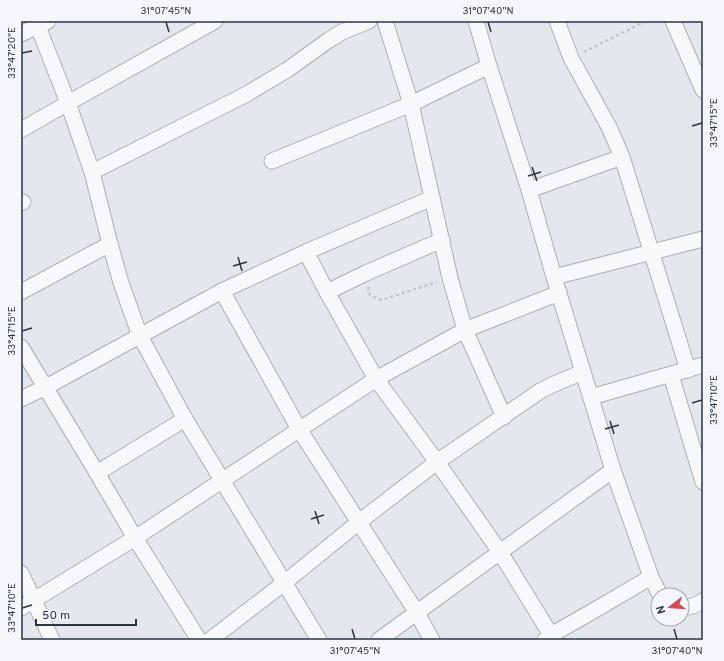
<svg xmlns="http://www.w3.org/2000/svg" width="724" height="661" font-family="Overpass,sans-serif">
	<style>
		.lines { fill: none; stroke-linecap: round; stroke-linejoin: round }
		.street-casing { stroke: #a9aeb7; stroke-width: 17 }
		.path { stroke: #c2c5cb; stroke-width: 2.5; stroke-dasharray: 3 3; stroke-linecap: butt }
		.street { stroke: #f7f8fa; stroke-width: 15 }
		.ticks { fill: none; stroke: #2b3445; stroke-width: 1.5 }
		.neatline { fill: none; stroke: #2b3445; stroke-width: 1.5 }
		.ticks-label { font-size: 10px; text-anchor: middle; fill: #2b3445 }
	</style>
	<rect width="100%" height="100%" fill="#e4e7ec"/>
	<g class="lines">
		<defs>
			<g id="street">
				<path d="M36,21L68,103L92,172L110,244L121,283L140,336L185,419L319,640"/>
				<path d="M385,21L411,104L450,278L465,330L504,417"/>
				<path d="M476,21L489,66L529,190L554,277L613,470L651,577L660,595"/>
				<path d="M557,21L571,58L609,127L622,157L688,370"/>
				<path d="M673,21L703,90"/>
				<path d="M21,34L48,21"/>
				<path d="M21,130L68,103L215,21"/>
				<path d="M272,161L411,104L489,66"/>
				<path d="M92,172L245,95L287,70L329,40L342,32L369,21"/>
				<path d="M529,190L622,157"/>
				<path d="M21,203L23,202"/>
				<path d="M306,252L327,292L376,379L437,462L500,552L554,640"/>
				<path d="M554,277L703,239"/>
				<path d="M21,292L110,244"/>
				<path d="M327,292L366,273L442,240"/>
				<path d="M21,347L97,473L135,538L199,640"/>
				<path d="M671,375L703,482"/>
				<path d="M591,397L703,365"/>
				<path d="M21,399L46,387L222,291"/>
				<path d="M97,473L185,419"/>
				<path d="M21,573L52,640"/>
				<path d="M21,608L135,538L376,379L465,330L559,293"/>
				<path d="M682,608L693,606L703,601"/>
				<path d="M210,640L284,583L359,522L437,462L540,391L552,385L583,372"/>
				<path d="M379,640L613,470"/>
				<path d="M432,640L417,613L299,429L222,291L306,252L432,198"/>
				<path d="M545,640L551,635L588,614L651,577"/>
			</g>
		</defs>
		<use href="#street" class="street-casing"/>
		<g class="path">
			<path d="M584,52L646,21"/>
			<path d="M368,287L370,295L382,300L437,282"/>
		</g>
		<use href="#street" class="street"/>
	</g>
	<path class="ticks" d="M166,22L169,32M488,22L491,32M22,53L32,51M692,126L702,123M532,167L537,181M528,176L541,172M238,257L242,271M233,266L247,262M22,331L32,328M692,403L702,400M610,421L614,434M605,429L619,425M315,511L319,524M311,519L324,515M22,608L32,605M352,629L355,639M674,629L677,639"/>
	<rect width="724" height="661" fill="none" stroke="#f4f6f9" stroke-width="44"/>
	<g transform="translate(670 607) rotate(253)"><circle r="19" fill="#f4f6f9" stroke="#a4a8b1"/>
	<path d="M0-3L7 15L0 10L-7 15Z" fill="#d1495b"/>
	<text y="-6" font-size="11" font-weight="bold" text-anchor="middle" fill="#2b3445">N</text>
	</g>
	<path d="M36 619v6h100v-6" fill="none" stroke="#2b3445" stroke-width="2"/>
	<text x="42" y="619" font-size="12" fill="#2b3445" stroke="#f4f6f9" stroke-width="3" paint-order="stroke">50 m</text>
	<rect x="22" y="22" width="680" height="617" class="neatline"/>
	<g class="ticks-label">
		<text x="166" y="14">31°07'45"N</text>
		<text x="488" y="14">31°07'40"N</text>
		<text transform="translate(11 53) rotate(-90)" y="4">33°47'20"E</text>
		<text transform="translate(713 123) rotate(-90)" y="4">33°47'15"E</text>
		<text transform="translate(11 331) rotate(-90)" y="4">33°47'15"E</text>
		<text transform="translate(713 400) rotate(-90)" y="4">33°47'10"E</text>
		<text transform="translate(11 608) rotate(-90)" y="4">33°47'10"E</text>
		<text x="355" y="654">31°07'45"N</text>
		<text x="677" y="654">31°07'40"N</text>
	</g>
</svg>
